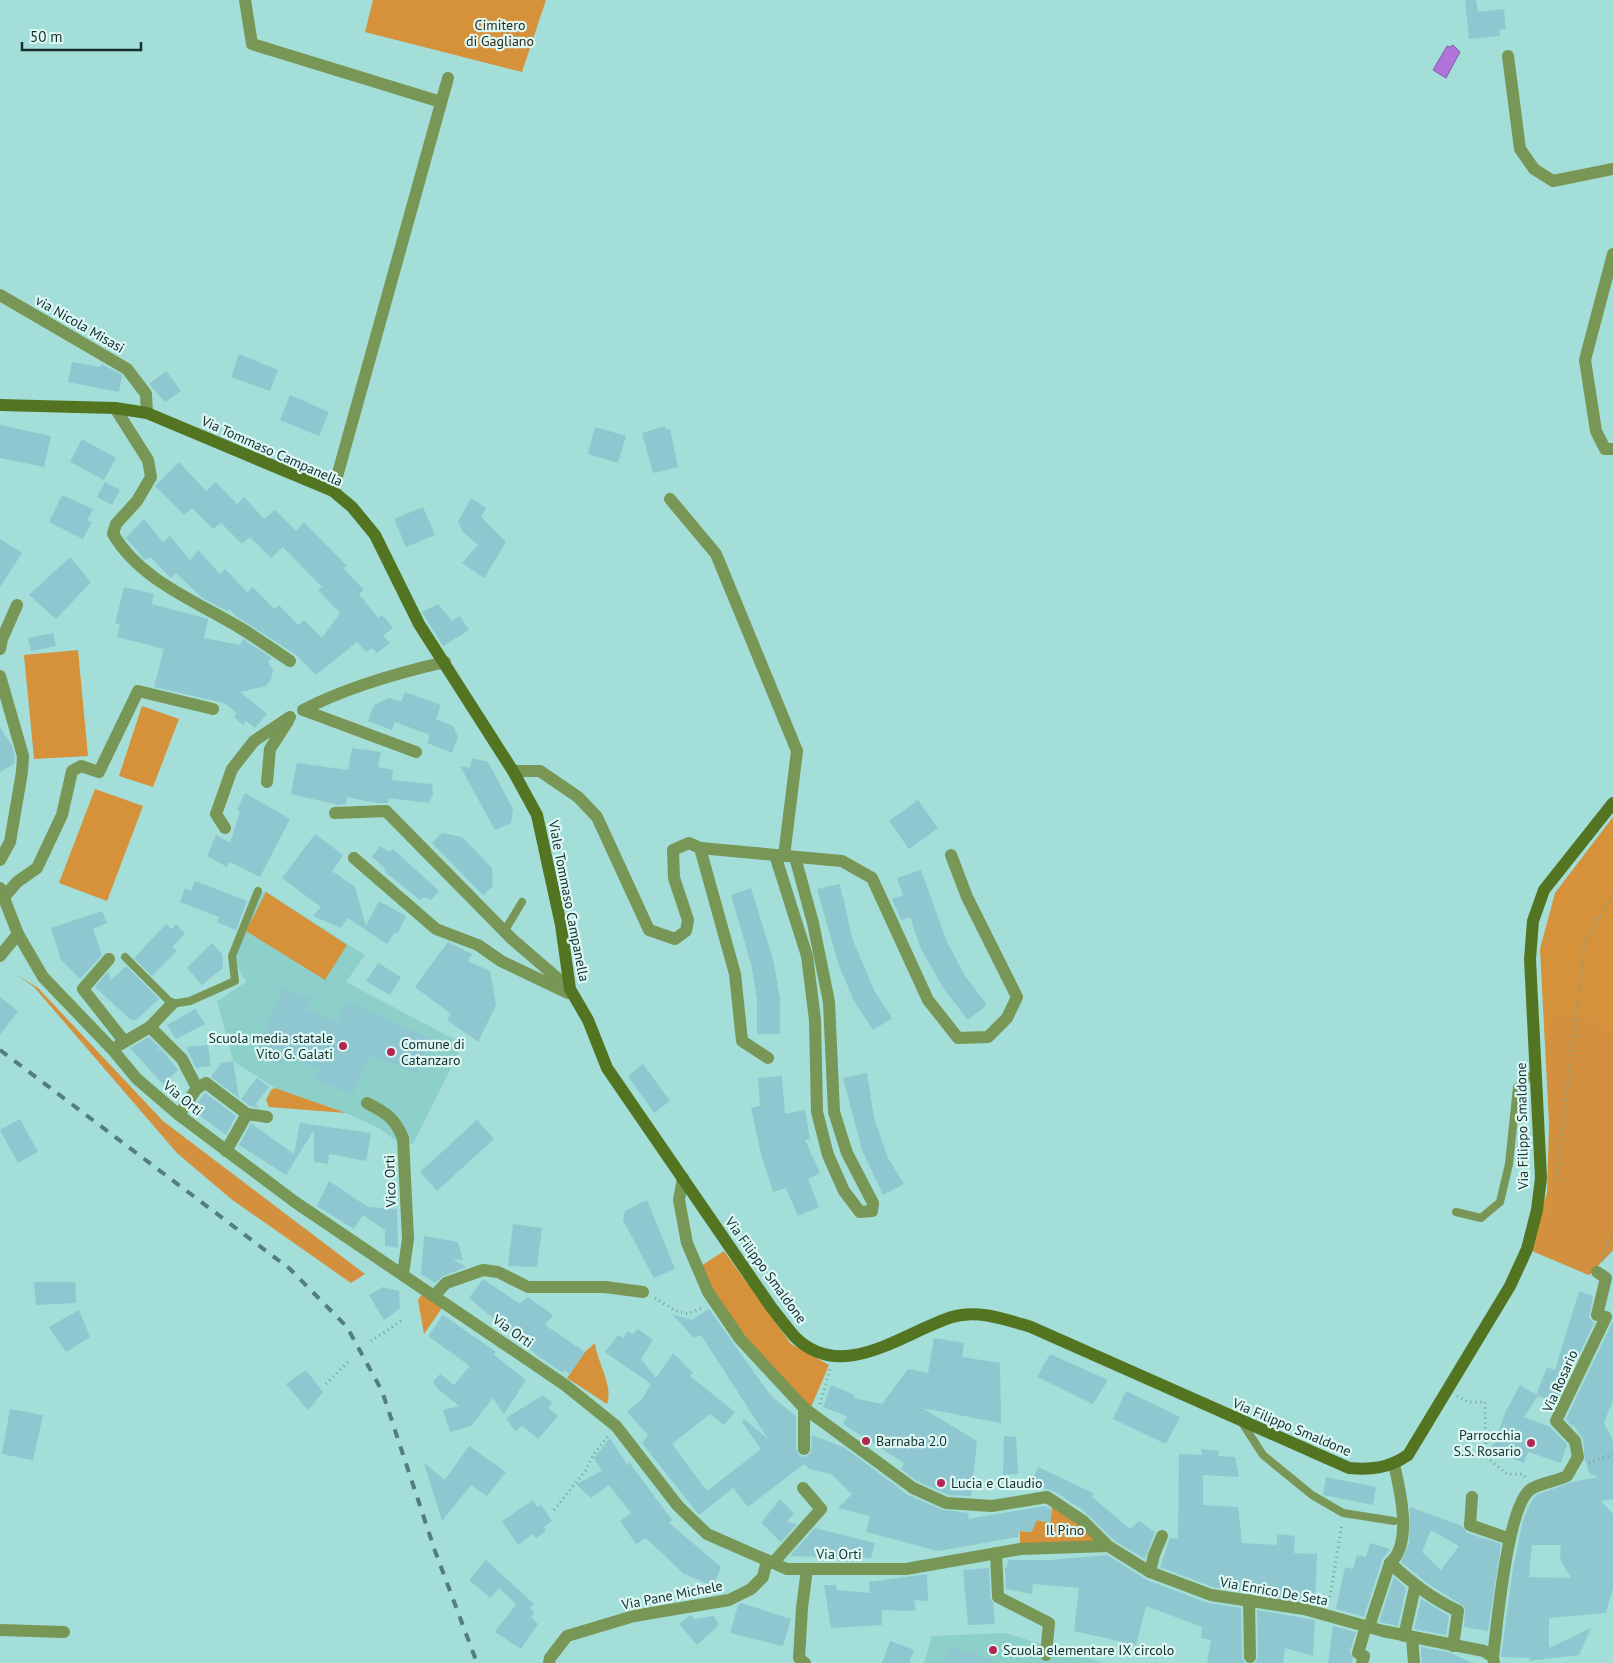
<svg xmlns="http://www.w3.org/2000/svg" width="1613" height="1663" font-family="'PT Sans',sans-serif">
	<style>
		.built { fill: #8dd0ca }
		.green { fill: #d6913b }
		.forest { fill: #d3913f }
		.water { fill: #ae74d9; stroke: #815fa5 }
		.building { fill: #8ec7d0; fill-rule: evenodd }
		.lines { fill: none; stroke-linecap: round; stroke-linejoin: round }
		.path { stroke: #73a29d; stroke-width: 3; stroke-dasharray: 1 4; stroke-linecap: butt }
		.lane { stroke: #789655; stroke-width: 8 }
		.street { stroke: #789655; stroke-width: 12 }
		.secondary { stroke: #537522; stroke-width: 12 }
		.rail { stroke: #557d79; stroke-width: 4; stroke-dasharray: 9 9; stroke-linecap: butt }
		.poi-dot { fill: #b52551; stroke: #dcf8f5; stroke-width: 2 }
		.labels { text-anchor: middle; stroke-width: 4.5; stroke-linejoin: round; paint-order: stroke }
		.park-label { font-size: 14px; fill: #372816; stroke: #dcf8f5 }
		.street-label { font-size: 14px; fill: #172e2d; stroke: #dcf8f5 }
		.poi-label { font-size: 14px; fill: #172e2d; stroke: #dcf8f5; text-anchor: start }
	</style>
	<rect width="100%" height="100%" fill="#a3ded8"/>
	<g class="built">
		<path d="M258,891L266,892L365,955L346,982L463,1044L413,1144L399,1143L379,1128L346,1113L275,1088L233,1061L217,1001L246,982L232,956Z"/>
		<path d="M1005,1633L1103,1663H924L932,1636Z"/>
	</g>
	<g class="green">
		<path d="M373,0H546L522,72L365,32Z"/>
		<path d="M78,650L88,756L34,759L24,655Z"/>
		<path d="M142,706L179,719L153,787L119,776Z"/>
		<path d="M95,789L143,806L107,901L59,883Z"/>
		<path d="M1613,817V1250L1589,1275L1527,1249L1547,1193L1549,1123L1540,949L1555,893Z"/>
		<path d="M266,892L347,945L325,980L246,931Z"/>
		<path d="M275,1088L346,1113L269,1107L266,1100L271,1090Z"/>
		<path d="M724,1251L791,1344L829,1365L811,1407L740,1339L698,1268Z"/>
		<path d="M426,1289L446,1302L424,1334L418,1300Z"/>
		<path d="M595,1343C597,1362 614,1387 607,1404L567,1378L585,1352Z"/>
		<path d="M1052,1506L1108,1546L1020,1549V1531L1031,1532L1037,1520L1050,1523Z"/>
	</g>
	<g class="forest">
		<path d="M17,975L38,988L163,1121L365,1274L351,1283L231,1199L177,1153L34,987Z"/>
		<path d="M1553,1016L1596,1020L1613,1036V1250L1589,1275L1533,1251L1554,1200L1546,1056Z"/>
	</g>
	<path class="water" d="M1453,45L1460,52L1446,78L1433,70L1447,46L1450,47Z"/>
	<g class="building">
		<path d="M1465,0H1476L1478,12L1504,9L1506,29L1499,30L1500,36L1469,39Z"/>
		<path d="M239,354L278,370L270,391L231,377Z"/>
		<path d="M72,362L100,367L102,364L122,375L119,392L68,382Z"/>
		<path d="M166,371L181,391L165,402L149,384Z"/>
		<path d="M290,395L329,412L319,436L280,420Z"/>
		<path d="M0,425L51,436L44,467L0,458Z"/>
		<path d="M665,426L666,430L670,429L678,467L653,473L642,433Z"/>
		<path d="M595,427L626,436L618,463L588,454Z"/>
		<path d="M82,439L116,458L104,480L70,462Z"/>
		<path d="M179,462L206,491L216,482L237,504L244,497L264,519L275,510L296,531L304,522L347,566L343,568L364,590L359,594L378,618L382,615L393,628L383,636L390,643L377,653L372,648L366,652L357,642L316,675L295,654L237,617L229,609L227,611L201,597L176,573L171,578L150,557L146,560L144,559L126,538L144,519L163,542L170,536L190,560L198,550L220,574L225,569L247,592L253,587L274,609L279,605L298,625L304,620L322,638L340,613L318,590L322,587L283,547L271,558L250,537L242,544L221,523L213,529L192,508L184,515L155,486Z"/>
		<path d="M105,482L120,490L112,505L97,497Z"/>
		<path d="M62,495L93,509L87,521L92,522L83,539L49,522Z"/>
		<path d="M471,498L486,508L481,517L506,542L484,578L462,563L478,545L463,532L458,522Z"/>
		<path d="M423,507L435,535L406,547L394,519Z"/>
		<path d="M0,539L22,553L0,587Z"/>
		<path d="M70,557L91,582L56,619L29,595Z"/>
		<path d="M124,587L154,594L152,604L208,619L204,638L240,645L243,639L272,658L268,662L273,670L271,680L266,686L240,692L267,714L255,728L246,721L243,725L234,717L237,713L224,703L154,687L164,649L117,637L120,625L115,623Z"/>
		<path d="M438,604L452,621L460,616L469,630L443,646L422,612Z"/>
		<path d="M53,633L56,646L31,651L28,638Z"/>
		<path d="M405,692L441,705L436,719L453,726L458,737L452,753L427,743L430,735L395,722L392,730L368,721L374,705L389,698L401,702Z"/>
		<path d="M0,727L12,746L15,757L14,764L0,772Z"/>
		<path d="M352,748L381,752L378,767L393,770L392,780L432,784L433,794L429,803L389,798L388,803H376L347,797L346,804L338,805L291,794L297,763L348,770Z"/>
		<path d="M472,758L488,762L513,809L511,823L495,830L460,766L470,768Z"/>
		<path d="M245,793L290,819L260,877L230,862L227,867L207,856L216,835L230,843L240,812L237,810Z"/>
		<path d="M918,800L938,828L909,849L889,821Z"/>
		<path d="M442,833L462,837L492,868L493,886L483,895L432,843Z"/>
		<path d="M315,834L343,855L332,871L355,887L366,926L379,901L406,916L398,933H394L387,944L348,918L341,928L313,916L321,907L282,878Z"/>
		<path d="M380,846L389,852L393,849L439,891L431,900L425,897L420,900L384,871L386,869L372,857Z"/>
		<path d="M921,870L947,942L965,976L987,1005L968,1020L944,989L921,949L910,917L901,920L892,899L903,895L897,878Z"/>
		<path d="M195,881L247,901L236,930L217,922L219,917L180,902L185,888L191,891Z"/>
		<path d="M840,884L842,895L840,897L843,896L852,938L874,990L892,1018L873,1030L854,1001L838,963L817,889Z"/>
		<path d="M751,888L773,959L780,998V1034H757V998L751,964L731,895Z"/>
		<path d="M102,911L107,923L93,929L102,955L80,979L61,960L51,928Z"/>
		<path d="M166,924L172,929L176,924L185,934L172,947L177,951L152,976L134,958Z"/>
		<path d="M448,942L472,954L468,961L490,971L496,1005L478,1042L447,1020L451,1014L415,987Z"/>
		<path d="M212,943L222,954L223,968L202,985L187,968Z"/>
		<path d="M378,963L401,977L390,995L366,981Z"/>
		<path d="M126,966L159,999L136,1020H131L95,987L108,972L111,980Z"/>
		<path d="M283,987L310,998L306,1009L337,1022L345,1001L432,1039L416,1073L370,1055L352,1095L315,1079L320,1069L287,1055L281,1065L255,1053Z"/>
		<path d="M0,997L18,1011L0,1035Z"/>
		<path d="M195,1009L205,1024L176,1039L167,1025Z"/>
		<path d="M149,1037L160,1048L156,1050L161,1049L178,1070L163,1084L130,1048Z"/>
		<path d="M208,1045L211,1066L196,1068L186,1047Z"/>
		<path d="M233,1061L239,1098L211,1077L221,1063Z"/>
		<path d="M643,1064L670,1101L654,1113L628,1076Z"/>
		<path d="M867,1073L874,1118L888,1158L904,1184L883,1195L862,1150L843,1078Z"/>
		<path d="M782,1076L785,1114L805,1110L810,1139L805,1140L820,1173L808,1179L819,1207L798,1216L786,1188L773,1192L761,1154L751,1108L760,1106L758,1078Z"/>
		<path d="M257,1078L269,1087L256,1104L259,1108L250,1106L241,1099Z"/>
		<path d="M205,1093L236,1116L226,1135L192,1110Z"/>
		<path d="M20,1119L38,1152L18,1163L0,1130Z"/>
		<path d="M477,1120L494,1139L437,1191L420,1172Z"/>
		<path d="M251,1123L294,1154L300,1123L371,1133L366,1161L329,1154L328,1164L314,1162V1130L286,1175L239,1145Z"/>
		<path d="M329,1181L368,1207L397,1209L398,1248L385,1246V1230L363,1215L354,1229L317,1206Z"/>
		<path d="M647,1200L675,1269L654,1278L623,1220L625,1211Z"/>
		<path d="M513,1224L542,1228L537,1267L508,1266Z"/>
		<path d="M424,1236L458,1242L463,1260L453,1259L466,1267L443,1276L435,1283L421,1274Z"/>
		<path d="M483,1279L520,1304L527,1297L553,1315L545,1325L585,1352L570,1374L564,1370L562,1372L538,1356L469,1298Z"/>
		<path d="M34,1282H75L76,1303L36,1305Z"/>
		<path d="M383,1287L399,1291L400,1308L384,1320L369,1295Z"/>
		<path d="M1579,1291L1593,1296L1589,1317L1594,1323L1556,1403L1536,1395L1547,1367L1555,1370Z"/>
		<path d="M709,1309L771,1396L796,1416V1449L800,1456L804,1457L811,1453L812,1435L845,1448L908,1495L943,1510L969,1513L968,1519L1045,1506L1052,1510L1050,1523L1037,1520L1031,1532L1020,1531L1018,1537L938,1551L866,1532L870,1516L838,1508L852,1494L831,1474L809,1469L804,1464L748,1507L733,1488L699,1515L642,1443L648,1435L627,1412L642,1399L651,1384L605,1352L618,1335L623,1338L628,1331L633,1334L638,1329L653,1340L641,1359L656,1378L673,1353L693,1373L690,1376L735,1412L724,1425L710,1414L672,1444L707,1491L761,1449L742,1422L744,1419L768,1439L701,1335L694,1338L672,1314L692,1320Z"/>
		<path d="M79,1310L90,1337L66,1352L49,1327Z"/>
		<path d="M443,1315L496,1352L494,1355L526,1380L504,1414L493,1398L471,1426L450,1432L443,1410L459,1406L438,1389L433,1382L440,1374L454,1385L470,1366L428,1336Z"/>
		<path d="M1613,1321V1400L1604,1423L1613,1440V1499L1601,1501L1613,1514V1588L1606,1613L1549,1618V1648L1591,1628L1579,1655L1528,1661L1531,1658L1501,1657L1513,1569L1523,1520L1530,1504L1536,1495L1542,1493L1572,1482L1598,1477L1590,1474L1585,1461L1583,1439L1573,1424L1572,1427L1566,1419ZM1532,1545H1561L1560,1559L1571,1578L1529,1577Z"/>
		<path d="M934,1338L964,1343L962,1357L1000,1363L1001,1423L922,1408L977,1441L971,1496L948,1495L917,1481L901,1469L904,1463L843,1424L847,1416L823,1407L831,1385L855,1395L853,1398L882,1404L908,1369L928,1373Z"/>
		<path d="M1050,1354L1108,1380L1093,1404L1037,1377Z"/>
		<path d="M306,1370L323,1392L308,1410L286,1384Z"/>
		<path d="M1520,1385L1538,1396L1524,1417L1550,1427L1567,1444L1561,1463L1528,1452L1524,1463L1491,1450L1506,1411Z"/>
		<path d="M1126,1391L1180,1417L1166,1444L1113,1419Z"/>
		<path d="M543,1395L552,1403L548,1408L558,1416L538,1439L522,1426L515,1431L506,1418Z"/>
		<path d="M10,1409L43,1415L33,1460L2,1454Z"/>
		<path d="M1004,1436L1016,1437L1018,1474L1003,1475Z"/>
		<path d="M610,1438L627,1465L629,1462L672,1520L669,1523L721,1567L713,1586L684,1574L646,1538L636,1544L620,1521L631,1513L609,1485L591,1498L576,1484L602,1471L594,1458Z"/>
		<path d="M469,1446L506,1472L487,1496L471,1485L442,1521L424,1463L445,1480Z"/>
		<path d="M1201,1449L1219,1451L1218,1456L1235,1457L1239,1477L1203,1475V1505L1238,1507L1242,1543L1277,1545V1534L1295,1536L1294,1553L1317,1554L1315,1604L1213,1587L1160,1567L1170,1538L1178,1539L1179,1454L1202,1455Z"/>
		<path d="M1038,1467L1093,1493L1092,1497L1130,1529L1139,1521L1155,1532L1145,1559L1115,1541L1082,1509L1064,1498H1066L1051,1490L1029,1486Z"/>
		<path d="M1326,1477L1376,1487L1373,1505L1323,1495Z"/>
		<path d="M780,1499L794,1513L787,1522L797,1524L781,1542L761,1523Z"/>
		<path d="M533,1500L537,1507L541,1505L552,1521L544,1527L546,1531L536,1538L533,1534L518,1545L502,1521Z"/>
		<path d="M1410,1507L1462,1526L1467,1533L1501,1544L1488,1631L1464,1627L1465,1607L1427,1583L1401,1562L1409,1544ZM1431,1530L1459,1546L1441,1570L1422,1552Z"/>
		<path d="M815,1528L875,1543L871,1558L790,1556Z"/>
		<path d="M1370,1543L1390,1549L1382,1560L1364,1617L1336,1609L1345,1567L1353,1569L1357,1555L1366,1557Z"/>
		<path d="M1107,1555L1147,1580L1208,1603L1241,1608L1242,1657L1245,1663H1207L1211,1640L1201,1638L1202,1627L1146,1606L1136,1645L1074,1631L1079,1588L1033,1584L1032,1594L1006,1589L1005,1567H1007L1008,1560H1050Z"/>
		<path d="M486,1560L534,1604L530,1608L535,1613L531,1617L538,1624L521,1649L495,1632L516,1604L499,1588L490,1598L469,1580Z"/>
		<path d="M989,1568L990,1597L993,1603L995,1624L968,1625L963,1570Z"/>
		<path d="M927,1574L928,1601L914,1600L916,1611L882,1610V1625L831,1628L824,1585H836L837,1590L870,1593L869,1582Z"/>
		<path d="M1394,1577L1406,1588L1398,1626L1379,1622Z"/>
		<path d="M1421,1599L1449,1616L1446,1635L1414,1629Z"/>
		<path d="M741,1603L791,1619L783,1646L730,1633L738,1605Z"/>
		<path d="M1257,1610L1315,1620L1313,1656L1285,1648L1283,1663H1255L1258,1657Z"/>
		<path d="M691,1615L694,1619L714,1616L719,1625L697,1645L679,1624Z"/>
		<path d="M1333,1626L1356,1632L1350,1651L1353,1659L1351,1663H1328Z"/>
		<path d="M890,1641L914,1650L909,1663H882Z"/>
		<path d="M949,1647L992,1659V1663H944Z"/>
		<path d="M1421,1647L1448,1652L1473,1663H1422Z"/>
	</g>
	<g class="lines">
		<g class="path">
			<path d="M1556,1180L1585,940L1613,894"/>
			<path d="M1602,1261L1613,1231"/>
			<path d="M655,1298L674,1310L688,1314L703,1307"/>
			<path d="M371,1341L404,1319"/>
			<path d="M326,1384L349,1361"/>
			<path d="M1457,1396L1468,1402H1485L1486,1457L1507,1474H1523L1525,1477"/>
			<path d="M820,1404L830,1369"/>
			<path d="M1589,1463L1613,1454"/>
			<path d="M554,1510L586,1470L594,1454L608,1436"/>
			<path d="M1330,1597L1342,1523"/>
		</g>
		<g class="lane">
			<path d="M504,932L522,902"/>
			<path d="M125,957L172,1004L190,1001L235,981L232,956L258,891"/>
			<path d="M1456,1212L1481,1218L1500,1202L1509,1164L1517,1087L1536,1072"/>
			<path d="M1241,1421L1263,1455L1312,1495L1343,1513L1394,1521"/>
		</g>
		<g class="street">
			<path d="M245,0L252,44L441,102"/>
			<path d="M1508,56L1520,149L1534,169L1553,181L1613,169"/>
			<path d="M1613,254L1585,360L1596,431L1605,449H1613"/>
			<path d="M0,295L127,369L146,394L147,413"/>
			<path d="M115,408L148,460L151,477L137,501L116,524L113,534C141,581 196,601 242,629C258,639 274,650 290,661"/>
			<path d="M333,491L448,78"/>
			<path d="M670,499L716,554L797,751L784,856"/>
			<path d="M0,649L2,639L17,605"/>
			<path d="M0,676L23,756L22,772L10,842L0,860"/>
			<path d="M416,752L303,710C347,687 397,673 445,662"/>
			<path d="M513,771H540L578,797L597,817L649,930L675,939L686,931L688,920L674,878L673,850L689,843L700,848L842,861L872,878L928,1000L958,1038L988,1037L1007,1018L1017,997L967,897L951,855"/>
			<path d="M267,782L270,749L288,721"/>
			<path d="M335,813L386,811L512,939L570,989"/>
			<path d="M225,828L216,814L232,769L254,741L290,717"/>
			<path d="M700,848L735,974L742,1041L768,1058"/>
			<path d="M775,855L807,956L815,1020L817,1112L828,1155L844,1191L860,1212L872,1211L873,1203L847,1153L834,1112L829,1002L813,923L795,857"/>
			<path d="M354,858L436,929L478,945L501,961L568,993"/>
			<path d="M0,888L18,934L43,977L112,1049L137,1079L179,1115L295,1202L565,1385L616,1426L678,1506L707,1534L787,1569H906L1020,1549L1108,1546"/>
			<path d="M5,896L17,882L37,868L62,815L72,771L81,766L99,772L138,691L213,709"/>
			<path d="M0,956L18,934"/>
			<path d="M109,959L83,989L124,1041"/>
			<path d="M150,1027L182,1059L197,1088L206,1083L247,1114L267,1117"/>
			<path d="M119,1045L150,1027L172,1004"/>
			<path d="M367,1103C386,1113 394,1117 403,1138L408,1239L403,1274"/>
			<path d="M179,1115L197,1088"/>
			<path d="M226,1151L247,1114"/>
			<path d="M683,1178L679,1200L687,1243L708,1292L740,1339L804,1408L913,1488L946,1503L992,1506L1047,1497L1083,1521L1108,1546L1150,1572L1211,1595L1304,1609L1383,1631L1484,1651L1493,1657L1494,1663"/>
			<path d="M435,1295L446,1283L483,1270L498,1272L528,1287H605L643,1292"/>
			<path d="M804,1408V1449"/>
			<path d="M1472,1497L1470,1525L1510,1539"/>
			<path d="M996,1553L998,1597L1049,1623L1046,1655"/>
			<path d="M773,1563L821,1509L803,1488"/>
			<path d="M1390,1563C1412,1583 1431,1598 1458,1611L1453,1646"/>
			<path d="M1150,1572L1154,1555L1162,1536"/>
			<path d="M1249,1600L1250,1657"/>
			<path d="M1369,1627L1390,1563C1413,1544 1400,1490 1394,1464"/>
			<path d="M0,1630L64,1632"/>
			<path d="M1404,1636L1415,1587"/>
			<path d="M1412,1637L1414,1663"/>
			<path d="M1493,1657C1497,1627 1507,1505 1531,1489C1541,1483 1557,1481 1567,1476L1578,1457L1575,1441L1556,1421L1606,1317L1597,1315L1606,1278L1597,1272"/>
			<path d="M549,1663L550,1658L567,1636L634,1616L729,1600L751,1589L763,1577L767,1560"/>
			<path d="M805,1663L799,1658L802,1608L807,1569"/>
			<path d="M1362,1663L1364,1656L1358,1653L1366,1626"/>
		</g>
		<path class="secondary" d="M0,405L115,408L147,413L333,491L352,507L375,535L419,624L513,771L537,815L561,925L570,989L588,1020L607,1068L771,1307C779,1317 787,1328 795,1337C842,1384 904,1332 952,1317C978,1309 1007,1320 1031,1327L1349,1468C1372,1470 1389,1468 1408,1455L1510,1286L1527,1249L1537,1210L1541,1178L1530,959L1533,921L1544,890L1613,803"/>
		<path class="rail" d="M0,1050L290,1269L347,1327L382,1391L435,1551L477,1663"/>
	</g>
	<g class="poi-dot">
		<circle cx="343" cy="1046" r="5"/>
		<circle cx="391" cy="1052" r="5"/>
		<circle cx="866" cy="1441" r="5"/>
		<circle cx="1531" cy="1443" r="5"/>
		<circle cx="941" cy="1483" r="5"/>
		<circle cx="993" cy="1650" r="5"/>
	</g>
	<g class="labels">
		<g class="park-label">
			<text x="500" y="30">Cimitero<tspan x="500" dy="16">di Gagliano</tspan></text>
			<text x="1065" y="1535">Il Pino</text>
		</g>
		<g class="street-label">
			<text transform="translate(80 324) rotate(30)" y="5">via Nicola Misasi</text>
			<text transform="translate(272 451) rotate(24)" y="5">Via Tommaso Campanella</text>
			<text transform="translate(569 901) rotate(79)" y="5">Viale Tommaso Campanella</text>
			<text transform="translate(183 1098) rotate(39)" y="5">Via Orti</text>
			<text transform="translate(1522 1126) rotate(-91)" y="5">Via Filippo Smaldone</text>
			<text transform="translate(390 1181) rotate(-92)" y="5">Vico Orti</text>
			<text transform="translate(766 1270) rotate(54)" y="5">Via Filippo Smaldone</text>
			<text transform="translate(513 1331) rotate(35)" y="5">Via Orti</text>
			<text transform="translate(1560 1381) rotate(-66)" y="5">Via Rosario</text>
			<text transform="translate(1292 1427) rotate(23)" y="5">Via Filippo Smaldone</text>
			<text x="839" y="1559">Via Orti</text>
			<text transform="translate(1274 1591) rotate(10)" y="5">Via Enrico De Seta</text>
			<text transform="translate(672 1595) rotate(-11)" y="5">Via Pane Michele</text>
		</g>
		<g class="poi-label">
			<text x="333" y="1043" text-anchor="end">Scuola media statale<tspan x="333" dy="16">Vito G. Galati</tspan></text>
			<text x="401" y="1049">Comune di<tspan x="401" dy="16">Catanzaro</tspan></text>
			<text x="1521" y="1440" text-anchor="end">Parrocchia<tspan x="1521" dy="16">S.S. Rosario</tspan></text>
			<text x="876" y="1446">Barnaba 2.0</text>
			<text x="951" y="1488">Lucia e Claudio</text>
			<text x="1003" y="1655">Scuola elementare IX circolo</text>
		</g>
	</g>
	<path d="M22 42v8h119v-8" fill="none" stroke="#172e2d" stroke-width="2.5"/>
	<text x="30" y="42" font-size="15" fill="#172e2d" stroke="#dcf8f5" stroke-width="4" paint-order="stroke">50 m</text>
</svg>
